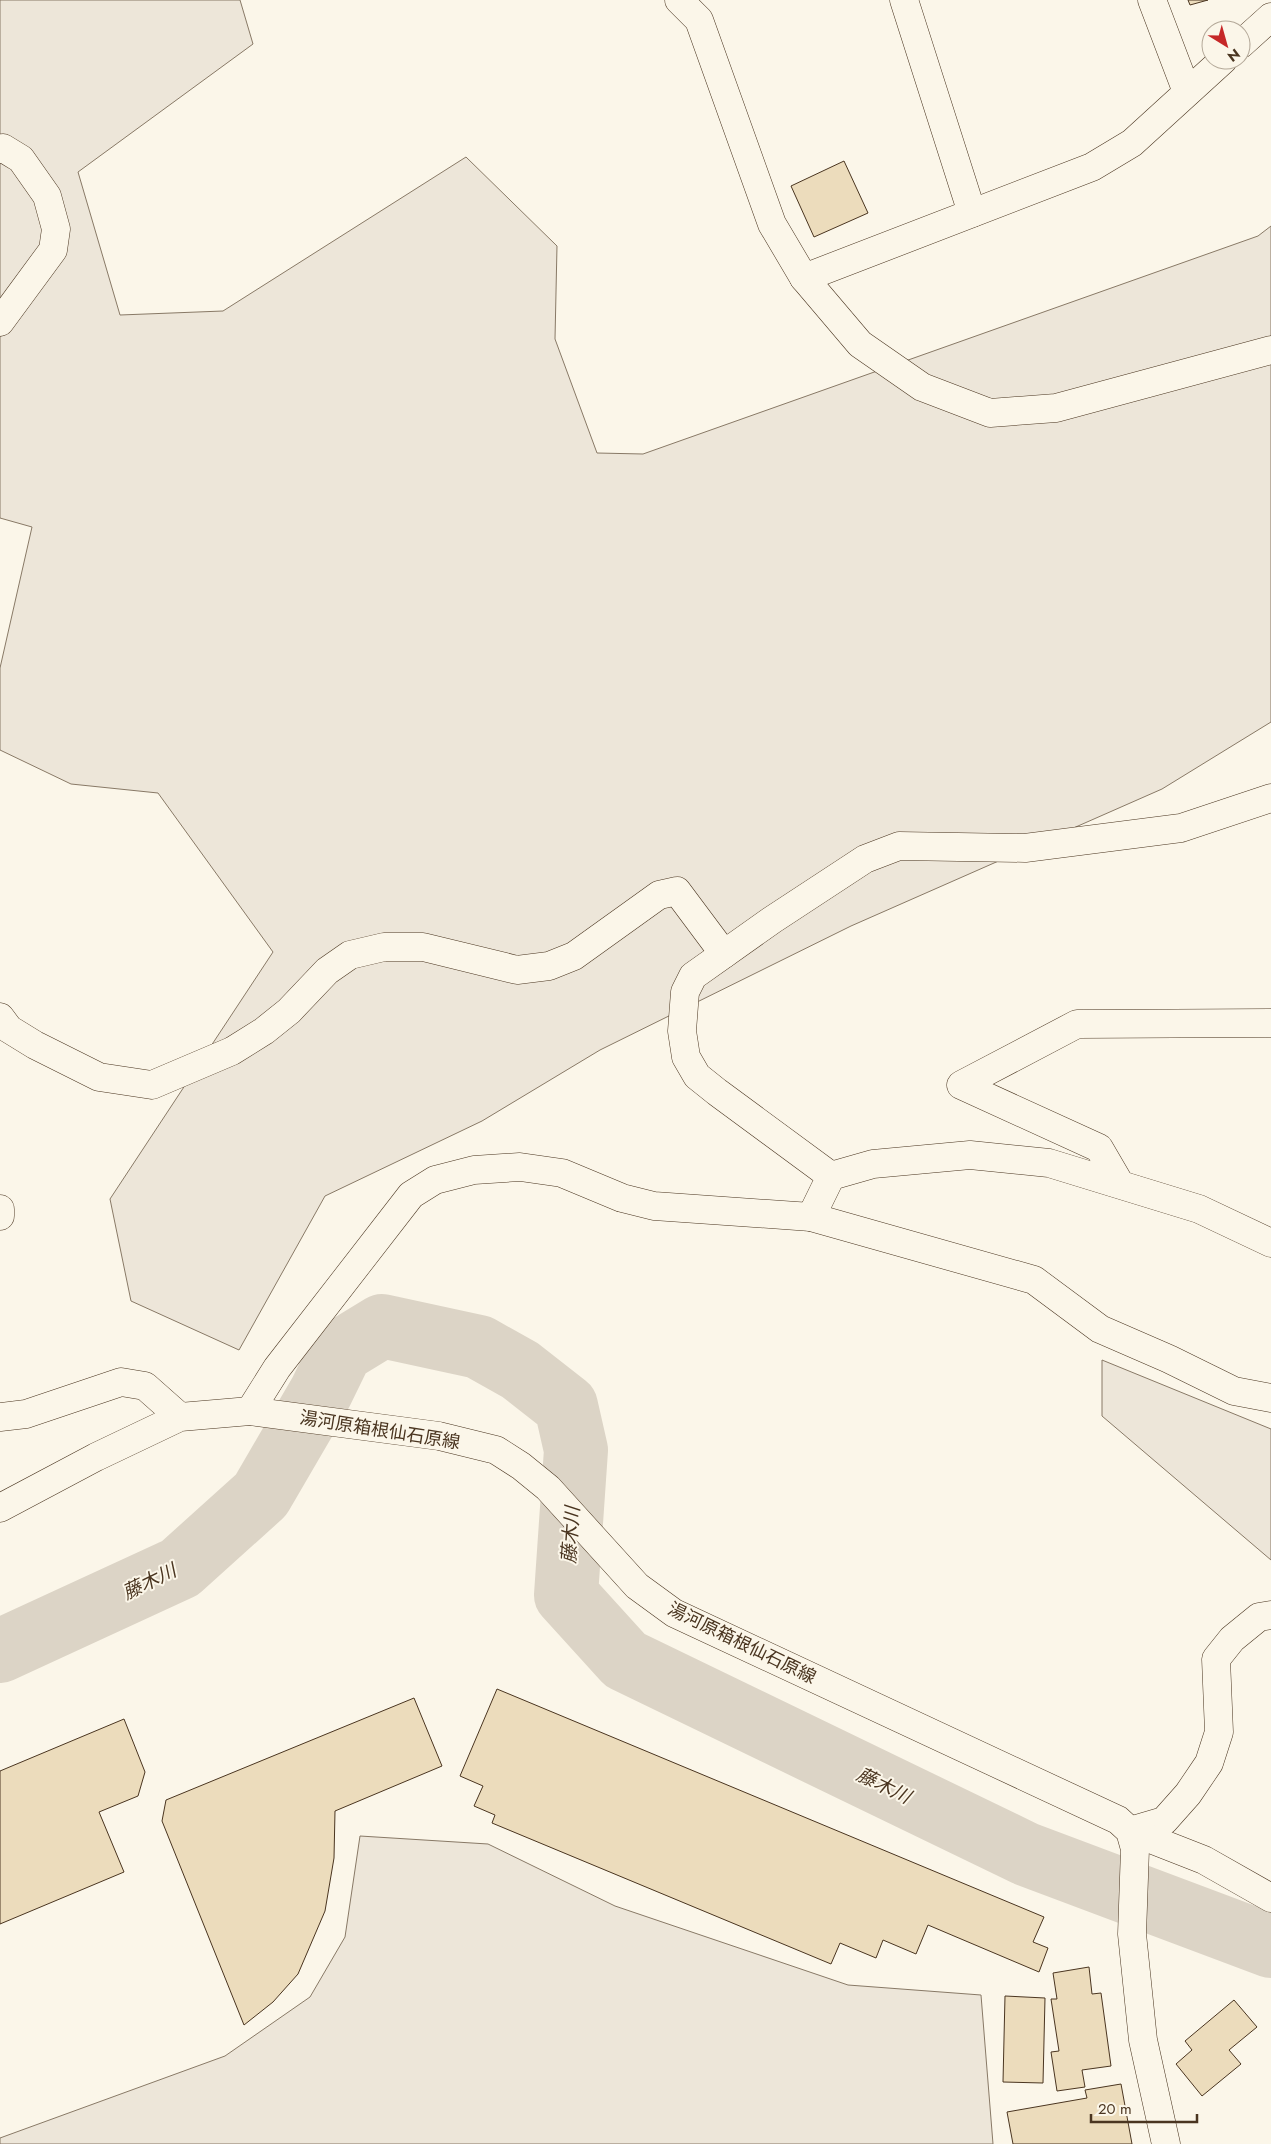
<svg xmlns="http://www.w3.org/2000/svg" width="1271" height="2144" font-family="Jost,'Noto Sans JP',sans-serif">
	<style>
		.green { fill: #ede6d9; stroke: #887966 }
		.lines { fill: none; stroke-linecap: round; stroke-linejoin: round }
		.river { stroke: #dcd4c6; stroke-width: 64 }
		.building { fill: #ecdcbc; stroke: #4a3520 }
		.minor-casing { stroke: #4a3520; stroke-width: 29 }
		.major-casing { stroke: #4a3520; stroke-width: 29 }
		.minor { stroke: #fbf6e9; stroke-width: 28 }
		.major { stroke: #fbf6e9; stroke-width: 28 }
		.labels { text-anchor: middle; stroke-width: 4; stroke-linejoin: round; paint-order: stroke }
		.street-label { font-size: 18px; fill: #4a3520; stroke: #fbf6e9 }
		.water-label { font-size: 19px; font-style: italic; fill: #4a3520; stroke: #fbf6e9 }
	</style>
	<rect width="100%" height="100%" fill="#fbf6e9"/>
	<g class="green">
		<path d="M0,0H240L253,44L78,172L120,315L223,311L466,157L557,246L555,339L597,453L643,454L1258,236L1271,226V722L1162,789L851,926L600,1050L482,1121L325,1196L239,1350L131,1301L110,1199L273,952L158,793L71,784L0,750V668L32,527L0,518Z"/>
		<path d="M1102,1360L1271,1429V1560L1102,1416Z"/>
		<path d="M360,1836L488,1844L615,1906L848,1985L981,1995L993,2144H0V2138L225,2056L310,1997L345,1937Z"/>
	</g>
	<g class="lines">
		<path class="river" d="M0,1651L180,1568L261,1495L321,1392L341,1351L382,1326L479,1347L520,1370L566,1406L576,1450L566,1595L625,1660L1026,1854L1271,1946"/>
	</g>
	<g class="building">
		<path d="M1188,0H1208L1190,5Z"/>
		<path d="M844,161L868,213L814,237L791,186Z"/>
		<path d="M497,1689L1044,1917L1033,1942L1048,1948L1039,1972L928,1925L916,1954L883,1940L876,1958L840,1943L831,1964L492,1823L495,1815L474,1806L483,1786L460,1776Z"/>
		<path d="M414,1698L442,1766L335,1811L334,1858L325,1911L298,1974L273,2002L244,2025L162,1821L166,1800Z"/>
		<path d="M124,1719L145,1772L138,1796L99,1812L124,1872L0,1924V1771Z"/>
		<path d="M1089,1967L1092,1994L1101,1993L1111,2066L1082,2070L1085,2087L1057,2091L1051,2052L1059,2051L1051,1999H1057L1053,1973Z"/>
		<path d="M1005,1996L1045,1998L1043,2083L1003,2082Z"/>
		<path d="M1234,2000L1257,2027L1229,2050L1241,2064L1202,2096L1176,2064L1192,2050L1185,2041Z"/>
		<path d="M1121,2084L1132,2144H1013L1007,2112L1087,2098L1085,2090Z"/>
	</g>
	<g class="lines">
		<defs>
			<g id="minor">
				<path d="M679,0L699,20L772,224L804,278L860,344L922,387L990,413L1056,408L1271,350"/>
				<path d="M904,0L972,213"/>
				<path d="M1152,0L1187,92"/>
				<path d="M1241,44L1271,17"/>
				<path d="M0,149L3,148L21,159L47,196L56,229L53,250L0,322"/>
				<path d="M804,278L1092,167L1132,143L1223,60"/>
				<path d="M0,1017L9,1029L35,1045L99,1077L152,1085L232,1051L264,1031L289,1011L327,971L350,955L384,947H423L517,970L549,966L574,956L659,895L677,891L724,954"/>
				<path d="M831,1176L873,1164L970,1155L1049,1163L1199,1209L1271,1243"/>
				<path d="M1120,1184L1099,1148L961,1085L1077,1024L1271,1023"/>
				<path d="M0,1209V1216"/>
				<path d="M811,1217L1034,1280L1100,1329L1169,1359L1234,1391L1271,1398"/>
				<path d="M250,1411L277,1368L411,1195L435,1180L474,1170L520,1167L562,1173L622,1198L654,1206L811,1217L831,1176L717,1092L697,1076L686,1057L682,1031L685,992L693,976L772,920L865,859L899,846L1025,848L1181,828L1271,798"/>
				<path d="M0,1417L26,1414L121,1382L145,1386L180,1417"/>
				<path d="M1130,1831L1164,1821L1188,1794L1209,1763L1219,1732L1216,1659L1232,1639L1259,1617L1271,1615"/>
				<path d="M1130,1831L1204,1860L1271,1898"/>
			</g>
			<path id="major" d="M0,1508L96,1457L180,1417L250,1411L439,1436L496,1450L521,1466L548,1488L637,1586L674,1613L1118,1820L1130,1831L1135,1849L1132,1934L1143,2040L1166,2144"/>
		</defs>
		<use href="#minor" class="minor-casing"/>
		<use href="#major" class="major-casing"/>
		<use href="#minor" class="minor"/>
		<use href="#major" class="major"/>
	</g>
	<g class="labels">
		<g class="street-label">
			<text transform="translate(380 1430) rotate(9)" y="6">湯河原箱根仙石原線</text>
			<text transform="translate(742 1643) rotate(26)" y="6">湯河原箱根仙石原線</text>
		</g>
		<g class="water-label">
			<text transform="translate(570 1535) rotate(-86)" y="7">藤木川</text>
			<text transform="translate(149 1581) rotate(-26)" y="7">藤木川</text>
			<text transform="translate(884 1785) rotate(26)" y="7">藤木川</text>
		</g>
	</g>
	<g transform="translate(1226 45) rotate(143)"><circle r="24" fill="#fbf6e9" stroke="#b4a999"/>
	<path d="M0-4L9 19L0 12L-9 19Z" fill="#c62828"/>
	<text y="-8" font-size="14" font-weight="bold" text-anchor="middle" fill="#4a3520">N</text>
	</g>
	<path d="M1091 2114v8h106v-8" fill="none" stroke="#4a3520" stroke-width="2.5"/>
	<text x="1098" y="2114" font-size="15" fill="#4a3520" stroke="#fbf6e9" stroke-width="4" paint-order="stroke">20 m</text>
</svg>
